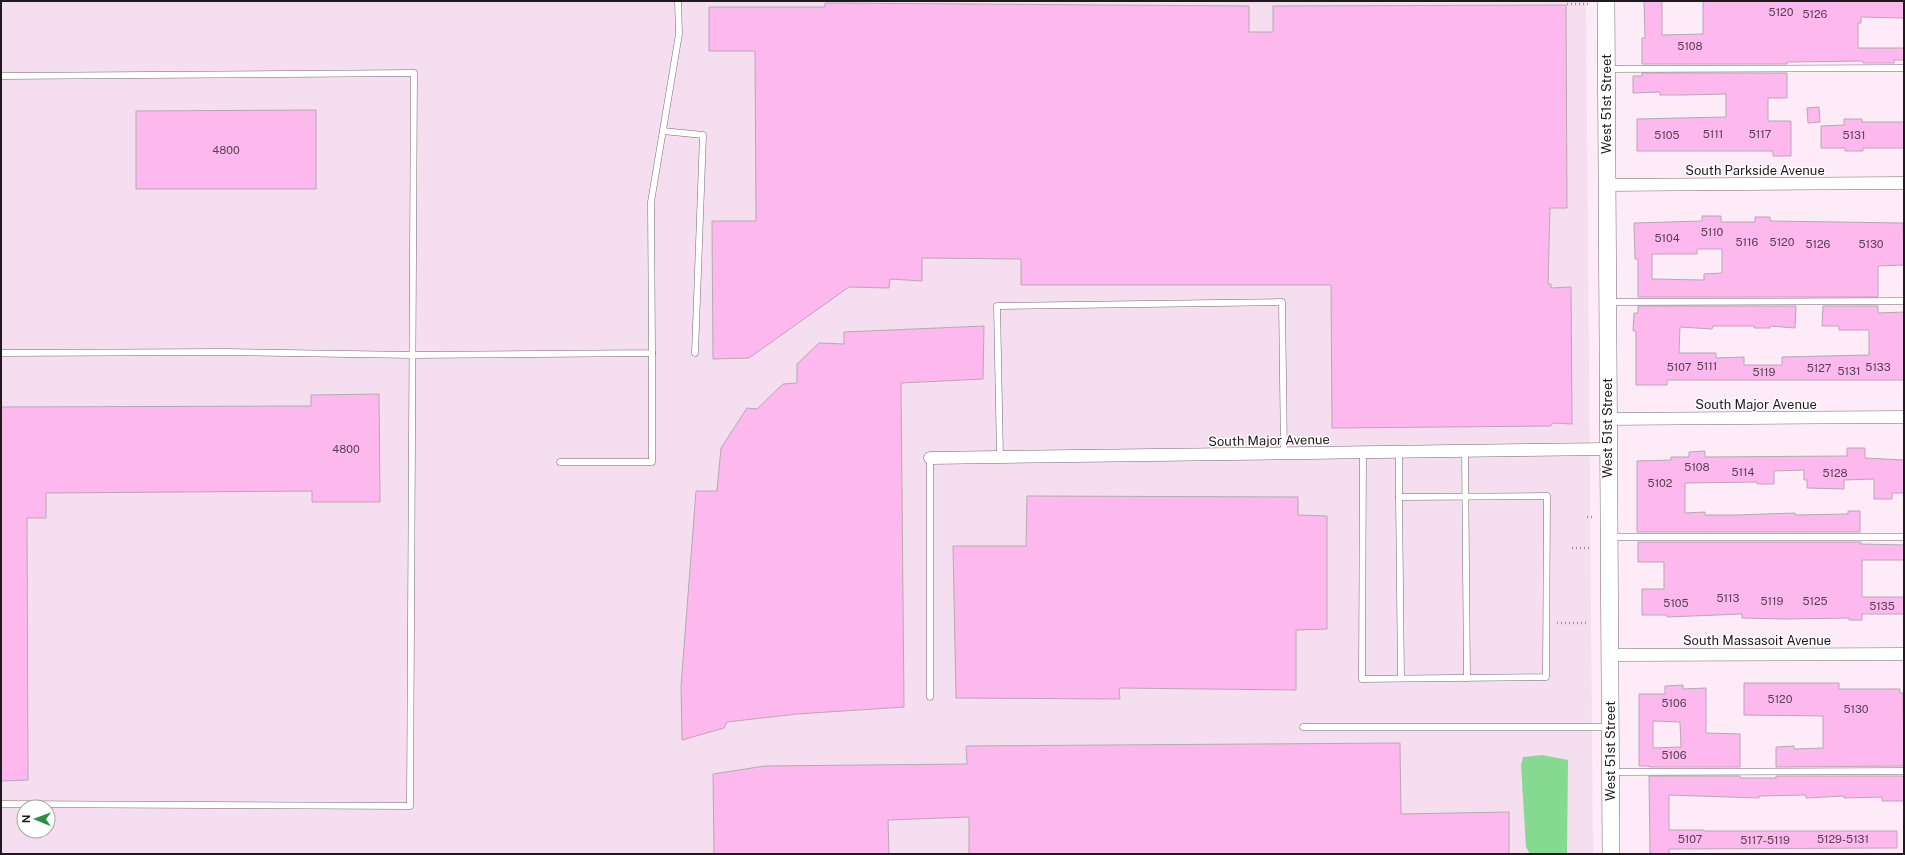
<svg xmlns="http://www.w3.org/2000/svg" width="1905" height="855" font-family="'Public Sans',sans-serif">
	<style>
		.built { fill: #f5deef; fill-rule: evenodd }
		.water { fill: #86d991 }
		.building { fill: #fdb8ed; stroke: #b8a8b4; fill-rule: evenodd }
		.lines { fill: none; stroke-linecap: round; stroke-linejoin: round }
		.lane-casing { stroke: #786a75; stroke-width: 7 }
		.street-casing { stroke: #786a75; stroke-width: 13 }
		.secondary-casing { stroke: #786a75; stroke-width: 18 }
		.path { stroke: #9f939b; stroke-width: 2.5; stroke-dasharray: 1 3; stroke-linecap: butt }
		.lane { stroke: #fff; stroke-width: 6 }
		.street { stroke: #fff; stroke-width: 12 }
		.secondary { stroke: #fff; stroke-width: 17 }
		.labels { text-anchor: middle; stroke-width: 3; stroke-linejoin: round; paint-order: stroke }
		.number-label { font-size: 11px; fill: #574252 }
		.street-label { font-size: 13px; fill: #201a1e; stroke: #fff }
	</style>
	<rect width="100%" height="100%" fill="#fdecf8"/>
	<path class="built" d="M1,1H1586L1593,854H1ZM24,807H48V831H24Z"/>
	<path class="water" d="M1542,755L1568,760L1567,854H1530L1526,847L1521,765L1523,757Z"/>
	<g class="building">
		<path d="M1644,1H1662V35L1703,34V1H1904V18L1861,17V23H1858V48H1904V60H1894V63H1863V61L1787,62V64H1642V38H1645Z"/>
		<path d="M825,3L1249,6V32H1273V6L1566,5L1567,208H1550L1548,284H1551V288L1571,287L1572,424L1552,423L1551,426L1332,428L1331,285H1021V259L922,258V281L890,279L889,288L849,287L749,358L713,359L712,221H756L755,51H709V7H825Z"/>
		<path d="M1642,73H1787V98H1768V121H1791V156H1773V151H1637V119L1726,117V94L1682,95H1660V92L1633,93V76H1642Z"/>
		<path d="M1819,107L1820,122L1808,123L1807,108Z"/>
		<path d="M316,110V189H136V111Z"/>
		<path d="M1844,119H1862V122H1904V148H1863V151H1845V148H1821V126L1844,125Z"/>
		<path d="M1702,216H1721V222H1755V217H1770V221L1903,223L1904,265L1878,266V297H1638V259H1635L1634,223L1702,221ZM1697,249H1722V273L1704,274V280L1652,279V254H1697Z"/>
		<path d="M1638,306H1796L1795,328L1770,326V328H1754V326H1713L1712,329L1680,327L1679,353H1716V358L1744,357V365H1782V357L1869,355V330H1839V326H1822L1823,306H1878V313L1904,312V380H1667V385H1636V331H1633L1634,313H1638Z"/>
		<path d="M984,326L983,379L901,383L904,707L797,714L727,722L724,728L682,740L681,686L696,491H717L721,448L747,408L757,409L783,384L797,383V364L819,343L844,344V332Z"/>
		<path d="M379,394L380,502H312V491L46,493V518H27L28,780L1,781V407L311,406V395Z"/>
		<path d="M1847,448H1865V458L1904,460V493H1892V499H1874V479L1844,480V489L1807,488V480H1804V470L1774,471V484H1757V482L1685,483V513L1705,512V515H1737L1795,513V515L1848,514V511H1860V532H1637V461L1671,460V457H1689V452L1705,451V457L1847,456Z"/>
		<path d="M1027,496L1298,497V515L1327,516V629L1296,630V690L1119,688L1120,699L956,698L953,546H1026Z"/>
		<path d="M1638,542H1861V544L1904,545V560H1862V597H1904V614H1862V620H1849V618L1785,619L1742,618V614L1667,617V615H1642V589H1664V562H1638Z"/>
		<path d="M1744,683H1839V689H1900V693H1903L1904,766L1776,767V747L1794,746V749L1823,748V716L1744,715Z"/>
		<path d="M1683,685V689L1706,688V733L1740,734V767H1649V766H1639V694H1665V686ZM1653,721L1680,722L1681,747L1653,748Z"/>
		<path d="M1400,743L1401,814L1509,812V854H969V817L888,820L889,854H714L713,774L765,766L967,764L966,746Z"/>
		<path d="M1649,776H1740V778H1776V776H1904V801H1882V797L1844,798V796L1806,798V795L1759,796V798L1669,795V830H1704V831H1897V848L1669,849V854H1650Z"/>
	</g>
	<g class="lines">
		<defs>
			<g id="lane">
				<path d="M1608,69L1904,68"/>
				<path d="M1,76L414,73L410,806L1,804"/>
				<path d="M663,131L703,135L695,353"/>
				<path d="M1610,302L1904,301"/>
				<path d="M1,353L225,352L412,355L652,353L651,202L679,34L678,1"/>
				<path d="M1465,451L1467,678"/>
				<path d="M1363,452L1362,679C1423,678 1485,678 1546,677L1547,496L1399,497L1401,678"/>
				<path d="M1399,452V497"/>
				<path d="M1000,457L997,306L1282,302L1284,453"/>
				<path d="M930,458V697"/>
				<path d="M560,462H652V353"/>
				<path d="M1610,537H1904"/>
				<path d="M1303,727H1610"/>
				<path d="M1612,772L1904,771"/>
			</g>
			<g id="street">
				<path d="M1606,185L1904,183"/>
				<path d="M1607,419L1904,417"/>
				<path d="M930,458L1608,449"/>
				<path d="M1609,655L1904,654"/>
			</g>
			<path id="secondary" d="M1606,1L1611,854"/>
		</defs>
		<use href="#lane" class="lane-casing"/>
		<use href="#street" class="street-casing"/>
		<use href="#secondary" class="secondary-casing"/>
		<g class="path">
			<path d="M1567,4H1588"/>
			<path d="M1587,517H1592"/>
			<path d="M1572,548H1592"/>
			<path d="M1557,623H1588"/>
		</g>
		<use href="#lane" class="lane"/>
		<use href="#street" class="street"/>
		<use href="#secondary" class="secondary"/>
	</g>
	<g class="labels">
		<g class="number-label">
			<text x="1781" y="16">5120</text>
			<text x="1815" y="18">5126</text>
			<text x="1690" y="50">5108</text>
			<text x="1713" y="138">5111</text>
			<text x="1760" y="138">5117</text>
			<text x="1667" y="139">5105</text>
			<text x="1854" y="139">5131</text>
			<text x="226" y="154">4800</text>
			<text x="1712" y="236">5110</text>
			<text x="1667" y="242">5104</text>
			<text x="1747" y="246">5116</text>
			<text x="1782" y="246">5120</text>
			<text x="1818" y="248">5126</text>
			<text x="1871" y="248">5130</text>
			<text x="1707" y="370">5111</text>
			<text x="1679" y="371">5107</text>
			<text x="1878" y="371">5133</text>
			<text x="1819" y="372">5127</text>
			<text x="1849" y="375">5131</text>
			<text x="1764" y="376">5119</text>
			<text x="346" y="453">4800</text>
			<text x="1697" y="471">5108</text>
			<text x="1743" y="476">5114</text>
			<text x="1835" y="477">5128</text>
			<text x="1660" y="487">5102</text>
			<text x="1728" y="602">5113</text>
			<text x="1772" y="605">5119</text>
			<text x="1815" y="605">5125</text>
			<text x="1676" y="607">5105</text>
			<text x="1882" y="610">5135</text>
			<text x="1780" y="703">5120</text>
			<text x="1674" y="707">5106</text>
			<text x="1856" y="713">5130</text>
			<text x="1674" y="759">5106</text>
			<text x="1690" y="843">5107</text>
			<text x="1843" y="843">5129-5131</text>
			<text x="1765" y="844">5117-5119</text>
		</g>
		<g class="street-label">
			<text transform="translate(1606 104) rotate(-90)" y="5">West 51st Street</text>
			<text x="1755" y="175">South Parkside Avenue</text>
			<text x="1756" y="409">South Major Avenue</text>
			<text transform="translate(1607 428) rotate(-90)" y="5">West 51st Street</text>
			<text transform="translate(1269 440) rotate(-1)" y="5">South Major Avenue</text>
			<text x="1757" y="645">South Massasoit Avenue</text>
			<text transform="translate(1610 751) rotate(-90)" y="5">West 51st Street</text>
		</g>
	</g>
	<rect width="1905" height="855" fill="none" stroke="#201a1e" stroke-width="4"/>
	<g transform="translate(36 819) rotate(271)"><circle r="19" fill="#ffffff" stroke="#a6a3a5"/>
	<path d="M0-3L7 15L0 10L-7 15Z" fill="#2d8e42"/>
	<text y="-6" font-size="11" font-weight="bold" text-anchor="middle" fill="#201a1e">N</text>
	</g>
</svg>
